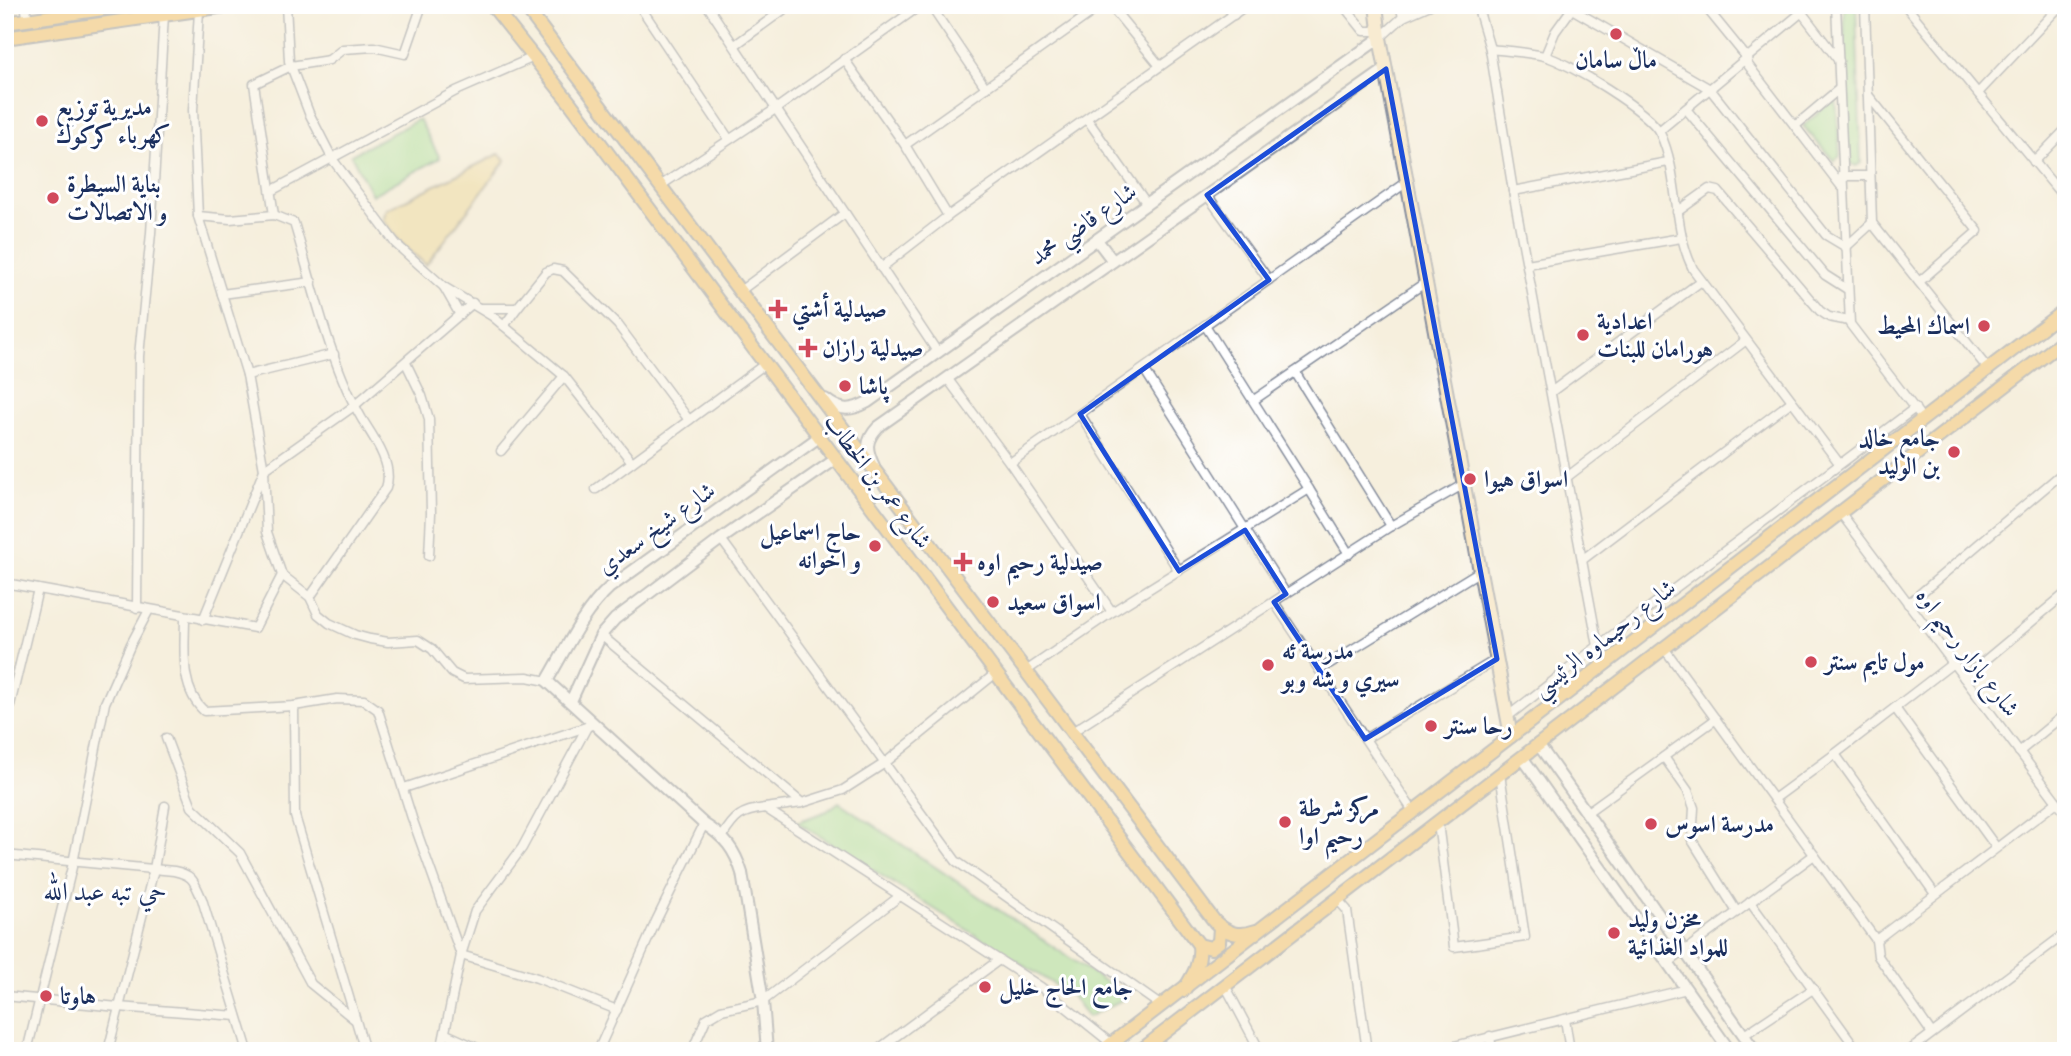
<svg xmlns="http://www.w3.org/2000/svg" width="2071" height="1056" font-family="'IM FELL English',Amiri,serif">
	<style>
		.green { fill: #9ede94; stroke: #5c8679; stroke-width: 2 }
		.sand { fill: #eeda9e; stroke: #84847e; stroke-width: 2 }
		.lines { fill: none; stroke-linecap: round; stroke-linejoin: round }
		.minor-casing { stroke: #888f9e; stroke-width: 11 }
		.tertiary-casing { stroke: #888f9e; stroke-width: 14 }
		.secondary-casing { stroke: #888f9e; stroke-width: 16 }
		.primary-casing { stroke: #888f9e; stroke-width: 16 }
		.minor { stroke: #fff; stroke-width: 8 }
		.tertiary { stroke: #fff; stroke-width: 10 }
		.secondary { stroke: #fae7c3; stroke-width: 12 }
		.primary { stroke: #f3c26a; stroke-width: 12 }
		.marked { fill: none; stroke: #1d4ed8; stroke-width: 5; stroke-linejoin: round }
		.poi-dot { fill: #d1495b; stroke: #fff; stroke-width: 2.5 }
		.labels { text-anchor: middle; stroke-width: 6; stroke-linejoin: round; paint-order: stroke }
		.poi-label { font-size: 24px; font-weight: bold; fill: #1b2f5e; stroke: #fff; text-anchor: start }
		.street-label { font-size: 24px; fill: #1b2f5e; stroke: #fff }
		.neighbourhood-label { font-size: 26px; fill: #1b2f5e; stroke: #fff }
	</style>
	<rect width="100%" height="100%" fill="#fff"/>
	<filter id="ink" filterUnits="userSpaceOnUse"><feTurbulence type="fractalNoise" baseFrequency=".0143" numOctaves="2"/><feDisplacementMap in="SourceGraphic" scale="14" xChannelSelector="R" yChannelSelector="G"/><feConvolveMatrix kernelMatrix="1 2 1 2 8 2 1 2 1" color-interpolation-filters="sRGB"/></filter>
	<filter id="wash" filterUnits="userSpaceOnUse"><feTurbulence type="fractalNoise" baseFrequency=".00686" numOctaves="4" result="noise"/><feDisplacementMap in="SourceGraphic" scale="28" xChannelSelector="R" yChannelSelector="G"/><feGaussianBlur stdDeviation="1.57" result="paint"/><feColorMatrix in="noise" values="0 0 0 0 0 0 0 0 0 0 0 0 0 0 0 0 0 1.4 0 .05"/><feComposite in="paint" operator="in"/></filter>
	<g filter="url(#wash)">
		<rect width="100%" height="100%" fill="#f6efdd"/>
		<g class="green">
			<path d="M1844,5H1856L1861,163L1856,166L1847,161Z"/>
			<path d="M1833,100H1836L1840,156L1834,161L1803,126Z"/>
			<path d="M419,119L440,158L372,195L351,155Z"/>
			<path d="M839,802L1101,979L1128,997L1088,1017L1072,996L797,822L827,811Z"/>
		</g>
		<path class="sand" d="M499,154L506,160L426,265L400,242L383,219L387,209Z"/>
	</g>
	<g filter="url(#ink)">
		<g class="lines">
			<defs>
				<g id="minor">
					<path d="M25,5L28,20"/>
					<path d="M286,5L289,61L309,113L333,160L396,244L444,287L492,316L564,376L632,462"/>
					<path d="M639,5L729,139"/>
					<path d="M707,5L938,353"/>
					<path d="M930,5L986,88"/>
					<path d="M1110,5L1160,66"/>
					<path d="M1226,5L1234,15"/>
					<path d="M1343,5L1364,31H1379"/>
					<path d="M1400,5L1403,17"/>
					<path d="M1477,5L1490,49L1513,191L1598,646"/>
					<path d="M1565,5L1710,89L1826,235L1846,247"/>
					<path d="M1704,5L1748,59"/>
					<path d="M1796,5L1839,61"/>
					<path d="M1836,5L1850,324L1918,413"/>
					<path d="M1865,5L1872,223L1988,369"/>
					<path d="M1905,5L2066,200"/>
					<path d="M199,11L193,110L198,216L247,375L264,470L203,620"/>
					<path d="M1380,38L1403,17L1430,5"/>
					<path d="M735,45L790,5"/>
					<path d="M1490,49C1507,51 1527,52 1544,56C1568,62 1649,111 1660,133C1680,175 1672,227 1693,269L1839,463"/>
					<path d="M1545,56L1555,32L1573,7"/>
					<path d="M844,59L905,145L948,216"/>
					<path d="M1745,61L1841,186"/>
					<path d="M1978,93L2061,5"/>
					<path d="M1868,95L1978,231L1919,282"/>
					<path d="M1686,109L1825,275L1847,289"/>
					<path d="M1087,119L1147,204"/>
					<path d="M1795,126L1839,89"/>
					<path d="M1659,131L1802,12"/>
					<path d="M905,145L1102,5"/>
					<path d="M2034,162L2066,129"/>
					<path d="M1842,176H1870"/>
					<path d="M660,186L777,108L921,5"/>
					<path d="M271,191L456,91L534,57"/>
					<path d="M1513,191L1668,162"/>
					<path d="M1207,195L1269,280"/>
					<path d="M1677,212L1709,189L1718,191L1820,311L1829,317L1849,321"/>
					<path d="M274,215L254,84L291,66L329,60L343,49L374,47L405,54L422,5"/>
					<path d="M198,216L230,219L274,215L294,223C313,285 330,364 362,419C374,438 394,465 386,488L310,597"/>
					<path d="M1846,247L1872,223"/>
					<path d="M1527,264L1681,238"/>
					<path d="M881,268L948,216L1247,5"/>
					<path d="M444,287L460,315"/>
					<path d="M740,291L845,213"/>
					<path d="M222,294L312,282"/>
					<path d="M473,303L354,406L264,470L267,532L282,575L310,597L318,614L329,623L355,635L370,639L388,642L418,640L432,649L452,673L464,679L527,677L547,681"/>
					<path d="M480,308H517L546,272L553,269L563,271L618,325L689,420"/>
					<path d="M504,326L517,308"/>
					<path d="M406,363L422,396L429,419L431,513L429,556"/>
					<path d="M1144,369L1286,594"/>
					<path d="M1295,372L1391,526"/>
					<path d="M247,375L334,354"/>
					<path d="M947,378L1010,463L1112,612"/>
					<path d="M1551,392L1700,282"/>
					<path d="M1254,400L1426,282"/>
					<path d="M1080,414L1179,571"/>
					<path d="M501,451L564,376"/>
					<path d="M1010,463L1407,182"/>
					<path d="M1567,477L1745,341"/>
					<path d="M596,489L765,364"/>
					<path d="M1309,489L1349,554"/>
					<path d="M1840,512L2066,814"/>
					<path d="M721,539L956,861L1160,1005"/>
					<path d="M1582,560L1792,401"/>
					<path d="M5,583L255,628L282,575"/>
					<path d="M1274,602L1413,811"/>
					<path d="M1908,604L2066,470"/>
					<path d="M137,608L139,356L151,233L164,15"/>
					<path d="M185,617C185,648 179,688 204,711L294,706L337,699L364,700L378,710L412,818L461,955L441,1051"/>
					<path d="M601,635L802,803"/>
					<path d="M1664,648L1876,940"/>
					<path d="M1319,670L1480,571"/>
					<path d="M1026,671L1112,612L1309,489L1205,325"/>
					<path d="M1964,678L2066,593"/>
					<path d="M294,706L295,816L365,1051"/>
					<path d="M1895,708L1996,847"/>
					<path d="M1507,717L1598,646L1915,408"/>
					<path d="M5,726L38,589"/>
					<path d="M587,727L522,848L475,911L461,955L537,978L617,1010"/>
					<path d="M1072,732L1391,526L1464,484"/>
					<path d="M166,738L192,807L240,853L311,984L354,1019"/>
					<path d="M1365,739L1497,659"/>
					<path d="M2019,752L2066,713"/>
					<path d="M1835,754L1935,894"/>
					<path d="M1664,757L1688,791L1694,808L1692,840L1737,912"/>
					<path d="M404,788L589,726"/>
					<path d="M1774,799L1835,754L1953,663"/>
					<path d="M765,808L802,803L843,790L885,763L996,673"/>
					<path d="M1586,813L1716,719"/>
					<path d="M1438,823L1454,947L1525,937L1500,774"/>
					<path d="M722,837C735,816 741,811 765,808L1041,987L1112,1044"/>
					<path d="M5,855L174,871C194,875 194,882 202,899L248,1051"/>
					<path d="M1338,900L1347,910L1367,1051"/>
					<path d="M1750,902L1858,1051"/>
					<path d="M1668,963L1814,855"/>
					<path d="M1226,987L1260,1051"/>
					<path d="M5,996L118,1007L237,1016"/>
					<path d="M1565,1019L1570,1051"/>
					<path d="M1931,1032L1878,956L1876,940L2057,802"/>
					<path d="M446,1034L484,1051"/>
					<path d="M1744,1035L1813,989"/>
					<path d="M1490,1036L1492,1051"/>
					<path d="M27,1051L73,863L105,703L131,644L149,610"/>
					<path d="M108,1051L154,869L165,806"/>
					<path d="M598,1051L657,919L704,824"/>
					<path d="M692,1051L706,1019L721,1010L763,1001L900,896"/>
					<path d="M876,1051L999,960"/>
					<path d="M1434,1051L1687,989"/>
					<path d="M1909,1051L2066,933"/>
				</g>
				<g id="tertiary">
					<path d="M1097,240L1113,261"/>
					<path d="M825,399C841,412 851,411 868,402L1380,38"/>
					<path d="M874,466C866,449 865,441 878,427L1386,69"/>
					<path d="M571,701L601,635L615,619L721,539L836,459"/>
					<path d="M1538,744L1755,1051"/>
					<path d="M1522,757L1730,1051"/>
					<path d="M767,1051L763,1001L742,873C735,850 725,837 704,824L547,681C566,649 582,613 609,588L819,437"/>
				</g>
				<path id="secondary" d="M1376,5L1380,38L1511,736"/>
				<g id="primary">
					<path d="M492,5L571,104L1199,945C1201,963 1194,974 1184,990"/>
					<path d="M524,5L1215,922C1228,934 1238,937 1256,931"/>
					<path d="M5,23L131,5"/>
					<path d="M5,38L232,5"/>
					<path d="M1199,945L1211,948L1219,942L1220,927"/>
					<path d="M1102,1051L2066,309"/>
					<path d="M1140,1051L2066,339"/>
				</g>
			</defs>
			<use href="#minor" class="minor-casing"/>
			<use href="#tertiary" class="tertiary-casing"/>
			<use href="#secondary" class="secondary-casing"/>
			<use href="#primary" class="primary-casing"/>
			<use href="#minor" class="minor"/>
			<use href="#tertiary" class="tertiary"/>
			<use href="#secondary" class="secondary"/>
			<use href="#primary" class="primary"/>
		</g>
	</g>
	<path d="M0 0H2071V1056H0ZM1386,69L1497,659L1365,739L1274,602L1286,594L1245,530L1179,571L1080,414L1269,280L1207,195Z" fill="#f6efdd" fill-opacity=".55" fill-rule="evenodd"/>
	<path class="marked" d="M1386,69L1497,659L1365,739L1274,602L1286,594L1245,530L1179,571L1080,414L1269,280L1207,195Z"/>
	<g class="poi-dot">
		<circle cx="1616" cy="34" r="7"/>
		<circle cx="42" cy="121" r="7"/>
		<circle cx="53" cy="198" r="7"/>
		<path d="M774.5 298.5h7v7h7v7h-7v7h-7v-7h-7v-7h7z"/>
		<circle cx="1984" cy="326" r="7"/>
		<circle cx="1583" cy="335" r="7"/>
		<path d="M804.5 337.5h7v7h7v7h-7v7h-7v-7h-7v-7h7z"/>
		<circle cx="845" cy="386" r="7"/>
		<circle cx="1954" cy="452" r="7"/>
		<circle cx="1470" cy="479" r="7"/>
		<circle cx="875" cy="546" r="7"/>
		<path d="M959.5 551.5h7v7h7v7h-7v7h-7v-7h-7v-7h7z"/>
		<circle cx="993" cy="602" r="7"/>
		<circle cx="1811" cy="662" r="7"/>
		<circle cx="1268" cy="665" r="7"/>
		<circle cx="1431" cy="726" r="7"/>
		<circle cx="1285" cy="822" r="7"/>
		<circle cx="1651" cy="824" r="7"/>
		<circle cx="1614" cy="933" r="7"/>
		<circle cx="985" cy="987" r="7"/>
		<circle cx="46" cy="996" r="7"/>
	</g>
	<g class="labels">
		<g class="poi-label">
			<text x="1616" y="68" text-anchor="middle">ماڵ سامان</text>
			<text x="56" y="115">مديرية توزيع<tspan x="56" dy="28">كهرباء كركوك</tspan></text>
			<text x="67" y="192">بناية السيطرة<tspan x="67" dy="28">و الاتصالات</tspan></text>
			<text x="792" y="317">صيدلية أشتي</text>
			<text x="1597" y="329">اعدادية<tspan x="1597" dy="28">هورامان للبنات</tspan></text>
			<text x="1970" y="334" text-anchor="end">اسماك المحيط</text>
			<text x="822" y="356">صيدلية رازان</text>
			<text x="859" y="394">پاشا</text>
			<text x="1940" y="446" text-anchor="end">جامع خالد<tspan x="1940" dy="28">بن الوليد</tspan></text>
			<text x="1484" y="487">اسواق هيوا</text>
			<text x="861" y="540" text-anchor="end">حاج اسماعيل<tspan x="861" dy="28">و اخوانه</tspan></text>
			<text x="977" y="570">صيدلية رحيم اوه</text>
			<text x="1007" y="610">اسواق سعيد</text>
			<text x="1282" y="659">مدرسة ئه<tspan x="1282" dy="28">سيري و شه وبو</tspan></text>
			<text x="1825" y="670">مول تايم سنتر</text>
			<text x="1445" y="734">رحا سنتر</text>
			<text x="1299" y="816">مركز شرطة<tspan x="1299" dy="28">رحيم اوا</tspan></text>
			<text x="1665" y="832">مدرسة اسوس</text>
			<text x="1628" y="927">مخزن وليد<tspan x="1628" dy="28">للمواد الغذائية</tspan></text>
			<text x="999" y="995">جامع الحاج خليل</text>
			<text x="60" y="1004">هاوتا</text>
		</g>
		<g class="street-label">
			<text transform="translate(1083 224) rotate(-35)" y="8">شارع قاضي محمد</text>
			<text transform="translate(878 481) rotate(53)" y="8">شارع عمر بن الخطاب</text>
			<text transform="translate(656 528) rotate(-36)" y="8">شارع شيخ سعدي</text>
			<text transform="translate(1604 638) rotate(-38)" y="8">شارع رحيماوه الرئيسي</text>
			<text transform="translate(1968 652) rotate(53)" y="8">شارع بازار رحيم اوه</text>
		</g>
		<g class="neighbourhood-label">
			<text x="105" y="900">حي تبه عبد الله</text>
		</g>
	</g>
	<rect width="2071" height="1056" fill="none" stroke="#fff" stroke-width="28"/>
</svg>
